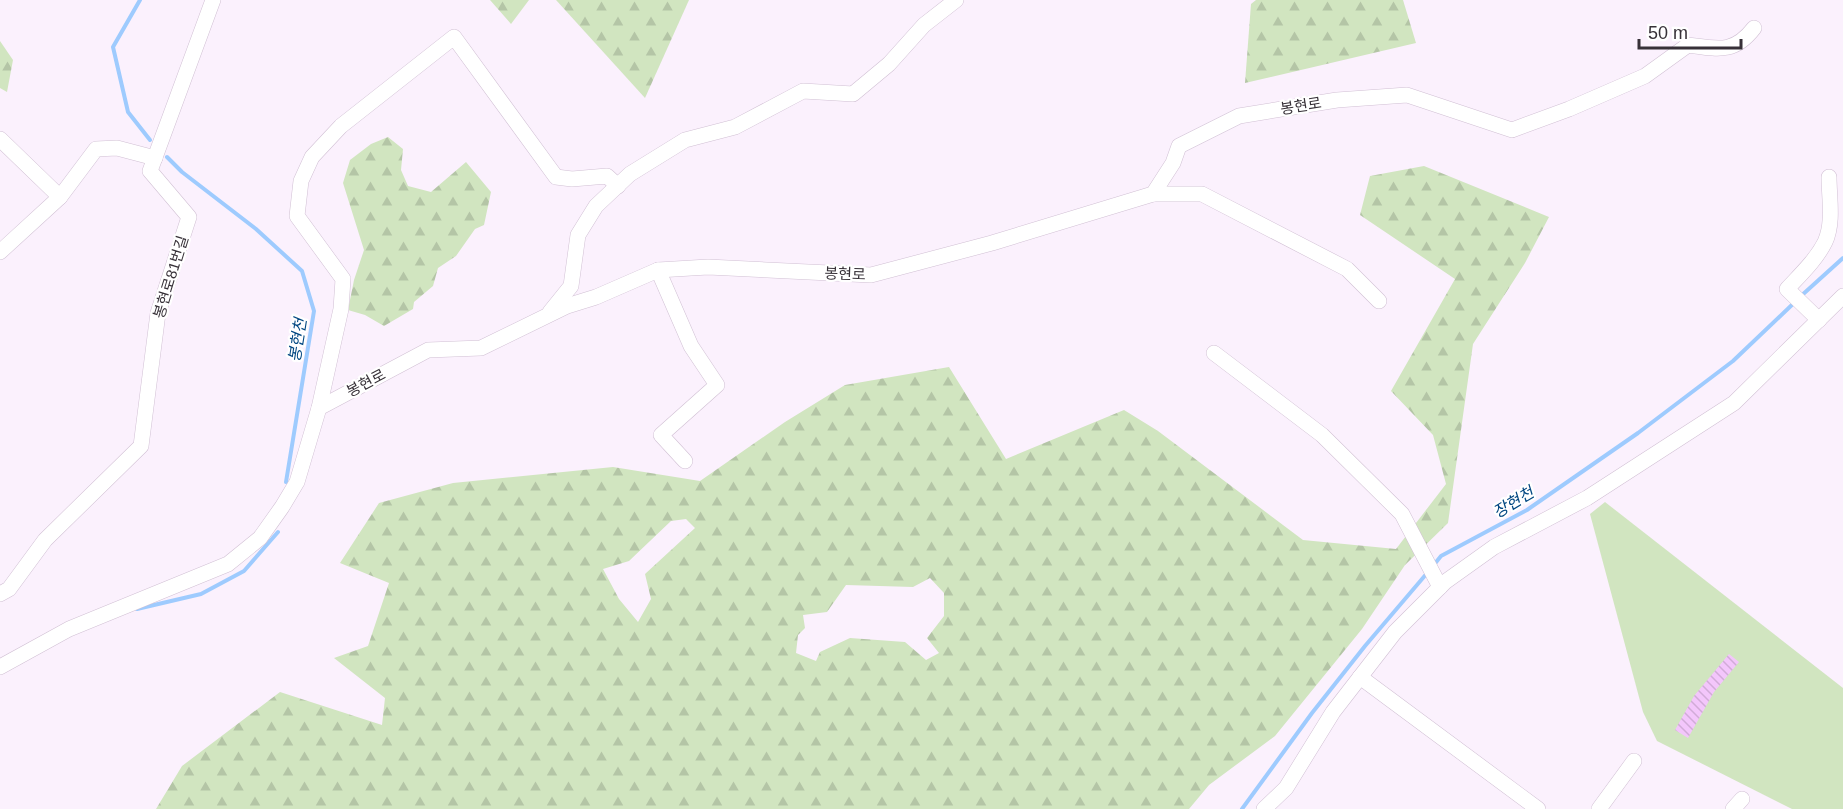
<svg xmlns="http://www.w3.org/2000/svg" width="1843" height="809" font-family="Arial,'Noto Sans KR',sans-serif">
	<style>
		.grass { fill: #d1e5c0 }
		.forest { fill: url(#forest-firs); fill-rule: evenodd }
		.lines { fill: none; stroke-linecap: round; stroke-linejoin: round }
		.stream { stroke: #9ecbfe; stroke-width: 4 }
		.building { fill: url(#building-back-hatch) }
		.minor-casing { stroke: #d1c0d4; stroke-width: 16 }
		.minor { stroke: #fff; stroke-width: 15 }
		.labels { text-anchor: middle; stroke-width: 4.5; stroke-linejoin: round; paint-order: stroke }
		.street-label { font-size: 15px; fill: #373138; stroke: #fff }
		.water-label { font-size: 16px; font-style: italic; fill: #014681; stroke: #fff }
	</style>
	<defs>
		<pattern id="forest-firs" width="22" height="20" patternUnits="userSpaceOnUse" patternTransform="scale(1.5)"><rect width="22" height="20" fill="#d1e5c0"/><path d="M5 1l3.5 6h-7zM16 11l3.5 6h-7z" fill="#b4c5a6"/></pattern>
		<pattern id="building-back-hatch" width="6" height="6" patternUnits="userSpaceOnUse" patternTransform="scale(1.5)"><rect width="6" height="6" fill="#f3c6fb"/><path d="M-1 5l2 2M0 0l6 6M5-1l2 2" fill="none" stroke="#d1abd8"/></pattern>
	</defs>
	<rect width="100%" height="100%" fill="#fbf1fd"/>
	<path class="grass" d="M1605,502L1843,688V809H1792L1657,741L1643,712L1590,514Z"/>
	<g class="forest">
		<path d="M490,0H529L511,24Z"/>
		<path d="M556,0H689L645,98Z"/>
		<path d="M1256,0H1403L1416,43L1245,83L1251,4Z"/>
		<path d="M0,41L13,60L7,92L0,88Z"/>
		<path d="M388,137L403,149L401,170L408,186L431,192L466,162L491,192L484,225L475,229L456,256L438,268L433,286L414,302L413,309L384,326L365,315L348,310L354,280L364,250L343,183L350,160L371,144Z"/>
		<path d="M1424,166L1549,217L1525,263L1473,344L1448,523L1405,565L1362,629L1275,736L1209,785L1189,809H156L182,766L280,692L382,725L385,698L334,658L368,646L389,583L340,563L379,503L453,483L613,467L700,481L785,422L845,385L949,367L1006,459L1124,410L1158,431L1303,540L1396,549L1446,484L1433,435L1391,391L1455,279L1360,215L1370,176ZM686,519L695,528L645,574L651,599L638,622L619,599L603,569L629,561L671,521ZM930,578L944,593V616L927,638L939,653L926,660L905,642L850,638L820,652L816,661L796,653L798,635L805,628L803,615L827,612L846,585L913,587Z"/>
	</g>
	<g class="lines">
		<g class="stream">
			<path d="M140,0L113,47L128,112L150,140"/>
			<path d="M167,157L182,172L256,229L302,271L314,311L286,482"/>
			<path d="M1801,296L1843,258"/>
			<path d="M1433,566L1441,556L1527,510L1638,433L1733,361L1796,301"/>
			<path d="M137,609L201,594L244,571L278,532"/>
			<path d="M1242,809L1312,713L1365,646L1428,572"/>
		</g>
	</g>
	<path class="building" d="M1729,654L1739,662L1714,692L1688,738L1675,730L1694,696Z"/>
	<g class="lines">
		<defs>
			<g id="minor">
				<path d="M0,139L60,197L96,149L117,148L155,158"/>
				<path d="M1153,194H1202L1347,269L1379,301"/>
				<path d="M0,252L60,197"/>
				<path d="M658,270L691,346L717,385L661,435L685,461"/>
				<path d="M550,312L571,286L578,235L596,206L630,174L685,140L735,127L803,91L853,94L889,64L924,25L956,0"/>
				<path d="M1819,320L1787,289C1800,275 1816,260 1825,242C1834,223 1829,197 1829,177"/>
				<path d="M1214,353L1322,435L1402,514L1440,587"/>
				<path d="M319,408L341,309L343,279L297,216L301,181L312,157L341,126L454,37L556,177L572,179L607,176L618,186"/>
				<path d="M0,594L9,589L45,540L141,446L158,313L189,217L150,171L213,0"/>
				<path d="M0,667L69,629L228,564L260,538L282,507L297,482L319,408L428,350L481,348L567,306L596,297L658,270L708,267L871,275L992,243L1153,194L1173,163L1179,146L1239,116L1337,100L1407,95L1512,130L1569,109L1645,76L1688,45C1718,49 1734,54 1754,28"/>
				<path d="M1360,677L1538,809"/>
				<path d="M1264,809L1286,788L1333,712L1395,632L1445,582L1494,547L1587,498L1734,403L1843,296"/>
				<path d="M1599,809L1634,761"/>
				<path d="M1733,809L1742,799"/>
			</g>
		</defs>
		<use href="#minor" class="minor-casing"/>
		<use href="#minor" class="minor"/>
	</g>
	<g class="labels">
		<g class="street-label">
			<text transform="translate(1301 106) rotate(-9)" y="5">봉현로</text>
			<text transform="translate(845 274) rotate(2)" y="5">봉현로</text>
			<text transform="translate(171 277) rotate(-73)" y="5">봉현로81번길</text>
			<text transform="translate(366 383) rotate(-28)" y="5">봉현로</text>
		</g>
		<g class="water-label">
			<text transform="translate(297 340) rotate(-81)" y="6">봉현천</text>
			<text transform="translate(1513 502) rotate(-31)" y="6">장현천</text>
		</g>
	</g>
	<path d="M1639 39v9h102v-9" fill="none" stroke="#373138" stroke-width="3"/>
	<text x="1648" y="39" font-size="18" fill="#373138" stroke="#ffffff" stroke-width="4.5" paint-order="stroke">50 m</text>
</svg>
